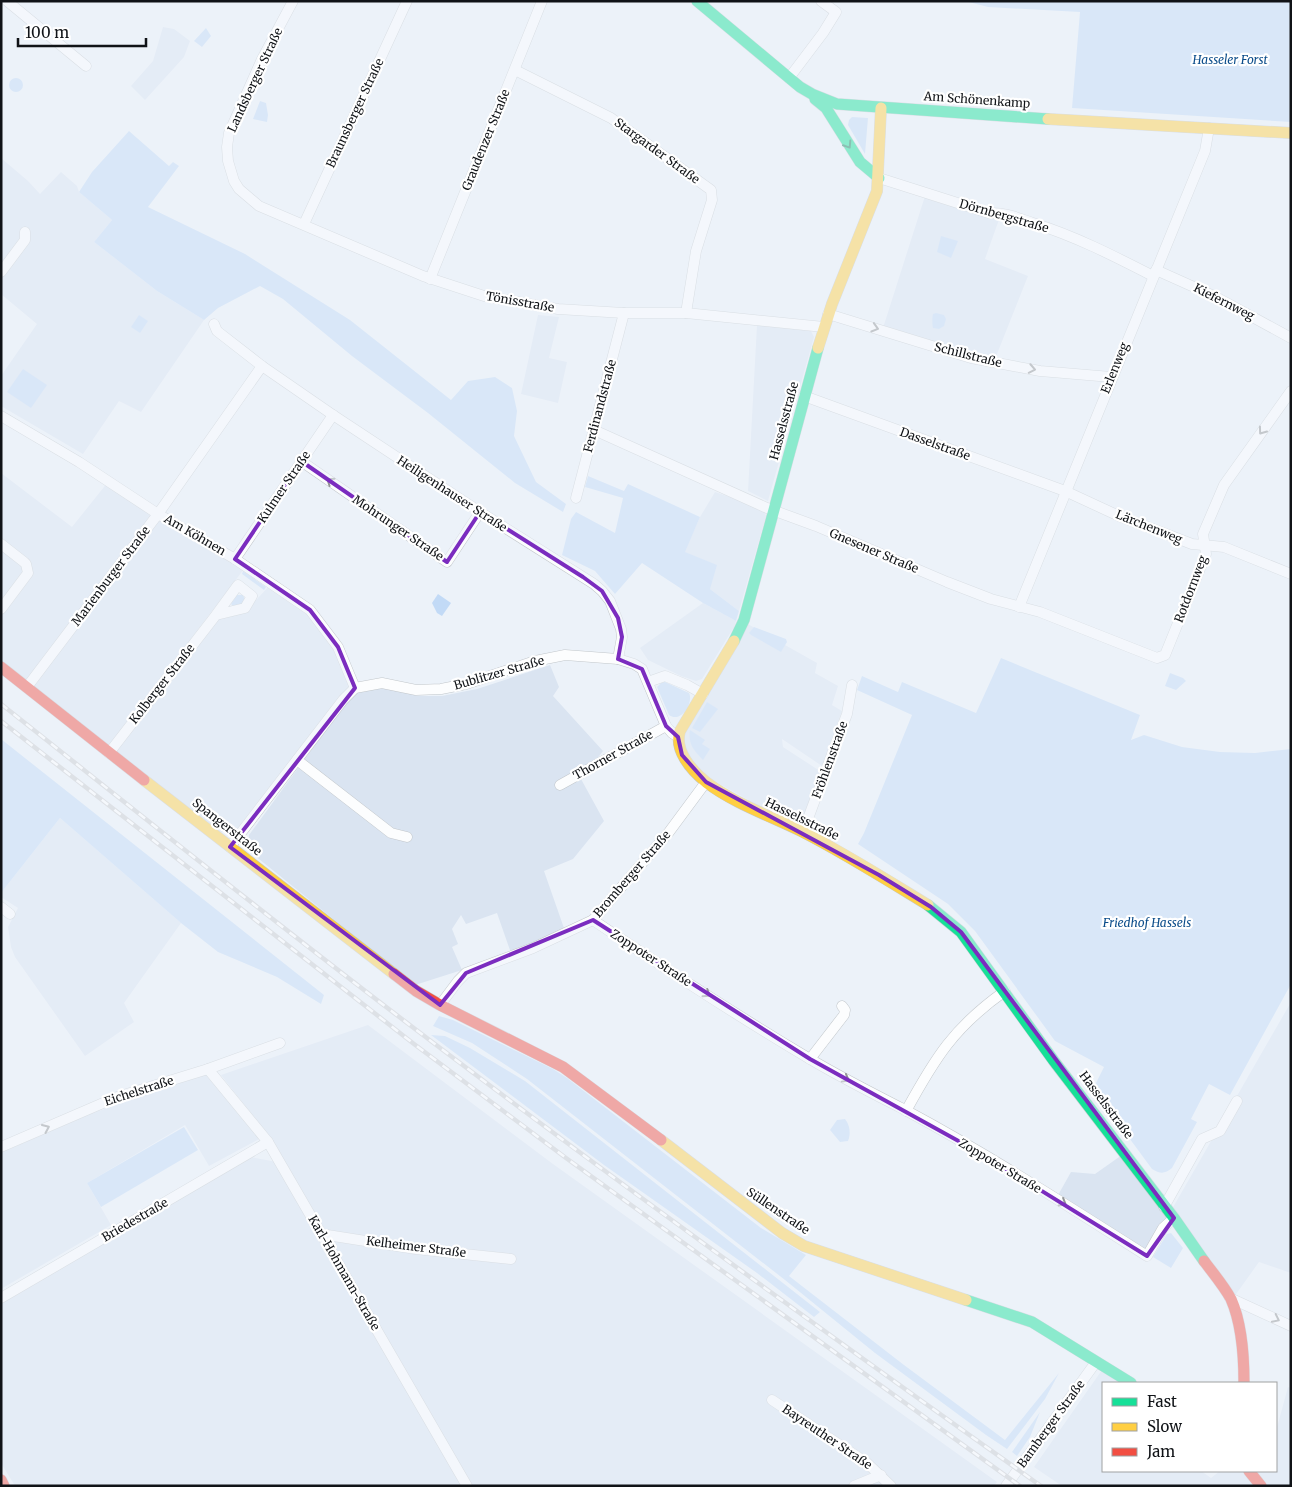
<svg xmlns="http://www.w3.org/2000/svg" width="1292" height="1487" font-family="Merriweather,serif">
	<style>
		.built { fill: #dae4f1 }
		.green { fill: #c2daf6 }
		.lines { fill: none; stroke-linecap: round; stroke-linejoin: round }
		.street-casing { stroke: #c2c7cb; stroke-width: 11 }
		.fast-casing { stroke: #c2c7cb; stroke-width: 12 }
		.slow-casing { stroke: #c2c7cb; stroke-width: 12 }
		.jam-casing { stroke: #c2c7cb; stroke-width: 12 }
		.street { stroke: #fcfdfe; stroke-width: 10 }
		.fast { stroke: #16e098; stroke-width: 11 }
		.slow { stroke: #ffcf43; stroke-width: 11 }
		.jam { stroke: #f24e42; stroke-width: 11 }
		.rail-casing { stroke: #cbccce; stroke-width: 4.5 }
		.rail { stroke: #fff; stroke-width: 2.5; stroke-dasharray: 8; stroke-linecap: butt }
		.oneway { stroke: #13845e }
		.oneway2 { stroke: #929496 }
		.marked { fill: none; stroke: #7b2cbf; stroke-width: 4; stroke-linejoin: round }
		.labels { text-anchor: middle; stroke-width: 4.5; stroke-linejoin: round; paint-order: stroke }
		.park-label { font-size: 12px; font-style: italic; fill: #0c4d8a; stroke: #fff }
		.street-label { font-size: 12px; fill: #101317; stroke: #fff }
	</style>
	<rect width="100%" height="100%" fill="#ecf2f9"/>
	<g class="built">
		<path d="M163,27L174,29L190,41L184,57L145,100L131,86L153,61Z"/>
		<path d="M1,158L28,181L40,194L61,172L77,186L79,192L112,220L94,242L157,291L204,320L141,412L119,401L83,454L1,406V376L37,324L1,294Z"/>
		<path d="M925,196L1001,214L985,259L1028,276L995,359L883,328Z"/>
		<path d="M538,315L559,317L549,358L567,362L558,403L521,394Z"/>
		<path d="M757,325L811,331L814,337L768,501L748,491Z"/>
		<path d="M1,473L72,527L108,482L156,514L26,682L1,662Z"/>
		<path d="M715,492L763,508L766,516L739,611L710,589L684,552L700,517Z"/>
		<path d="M159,516L244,569L109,746L30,685Z"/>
		<path d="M270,585L310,612L338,650L352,687L235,832H221L116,752L221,614L246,611Z"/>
		<path d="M703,603L736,621L734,627L702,679L696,681L681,676L648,660L640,648Z"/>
		<path d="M746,623L817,663L815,673L838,686L832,705L842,711L822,766L782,739L783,747L823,773L805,820L794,825L707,777L685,752L682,736Z"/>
		<path d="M550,665L559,687L553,696L603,751L581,779L604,821L573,859L544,871L565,931L511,953L497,913L466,924L461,915L452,929L458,944L452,947L462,970L415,985L249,851V835L356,689L383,684L417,696H442L477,689Z"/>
		<path d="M60,818L181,923L124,1003L134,1022L85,1056L15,957L11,947L8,927L18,908L1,897V893Z"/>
		<path d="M1291,1002V1273L1259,1262L1234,1297L1172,1209Z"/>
		<path d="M368,1025L553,1164L997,1482L994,1486H471L272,1140L221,1075Z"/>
		<path d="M205,1074L261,1138L209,1166L185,1125L87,1183L111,1225L1,1289V1153L90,1114Z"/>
		<path d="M1122,1155L1168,1217L1146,1252L1057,1197L1071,1172L1095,1174Z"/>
		<path d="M250,1157L277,1162L463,1486H15L1,1463V1304Z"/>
		<path d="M1102,1370L1124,1383H1103V1471H1201L1211,1478L1220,1471H1246L1257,1486H1062L1034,1467Z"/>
		<path d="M1288,1387L1291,1388V1486H1265L1254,1471H1276V1431Z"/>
	</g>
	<g class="green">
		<path d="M965,1H1291V122L1072,108L1080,12L988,7Z"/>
		<path d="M206,28L211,36L202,47L194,41Z"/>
		<circle cx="16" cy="85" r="7"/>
		<path d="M260,101L266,103L268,115L267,122L253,119Z"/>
		<path d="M852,117L868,118L865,154L848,125L849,120Z"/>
		<path d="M129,131L169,166L173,162L179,166L148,207L245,254L350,320L451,400L468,381L495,377L512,388L517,411L514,436L536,482L566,504L563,512L515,483L428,413L352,356L283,299L260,286L218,308L204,320L157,291L94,242L112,220L79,192L92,172Z"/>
		<path d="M941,236L958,241L951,258L937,252Z"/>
		<path d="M936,313L944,315L946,319L944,326L939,329L933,328C932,324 932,318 933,314Z"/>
		<path d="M139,315L148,321L140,333L131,327Z"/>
		<path d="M23,369L47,385L31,408L7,392Z"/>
		<path d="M588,476L624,491L628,484L700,517L685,552L717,565L710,589L739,611L736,621L703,603L642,563L615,594L595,571L562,555L571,519L576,512L615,533L623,498L585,487Z"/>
		<path d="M243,571L266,587L264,590L242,574Z"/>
		<path d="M438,594L451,603L442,616L437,613L432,603Z"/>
		<path d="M237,595H243L245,600L242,604L233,606L231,604Z"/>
		<path d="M754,627L786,639L787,642L781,652L751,635L749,633Z"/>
		<path d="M1001,658L1140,715L1131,740L1144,735L1182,747L1220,752L1255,753L1291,749V984L1230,1095L1209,1084L1191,1119L1197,1122L1172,1168C1165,1174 1160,1174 1152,1169L1093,1089L1104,1067L1055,1041L975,931L948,904L858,844L864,833L912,715L857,690L862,676L898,692L902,682L976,713Z"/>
		<path d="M1170,673L1183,678L1186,681L1176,690L1165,686Z"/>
		<path d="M665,682L689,693C694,702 681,724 669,715L657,687L661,683Z"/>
		<path d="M707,702L718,709L700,732L692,728Z"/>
		<path d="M690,730L705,740L702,744L710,749L703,760C694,750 688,745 690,730Z"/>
		<path d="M1,739L324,995L321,1004L277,977L218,952L181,923L60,818L1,893Z"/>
		<path d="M439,1016L453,1020L553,1069L567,1078L761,1228L806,1255L789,1276L904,1365L1005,1440L1059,1373L1045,1399L1007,1449L986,1435L875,1353L785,1280L527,1079L472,1043L433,1026Z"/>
		<path d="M431,1035L445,1036L470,1048L525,1081L820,1312L814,1317L757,1273L604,1165Z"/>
		<path d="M845,1119C850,1125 851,1134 848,1141L840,1142L830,1130L837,1120Z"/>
		<path d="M184,1127L198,1150L101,1207L87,1183Z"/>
		<path d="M1171,1233L1183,1248L1171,1268L1153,1257L1167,1234Z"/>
		<path d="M1040,1412L1030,1437L1017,1456L1012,1452Z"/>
	</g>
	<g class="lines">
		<defs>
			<g id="street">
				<path d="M7,1L86,66"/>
				<path d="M293,1L262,59L229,133L227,147L228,161L234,181L239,189L259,206L423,276L484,296L558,309L624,313H686L824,327"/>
				<path d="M515,70L611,118L711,190L712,200L696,251L686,313"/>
				<path d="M789,78L823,33L836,12L821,1"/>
				<path d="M879,178L989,213C1005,212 1018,218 1033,223C1075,236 1114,256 1153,276"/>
				<path d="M304,224L407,1"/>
				<path d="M1156,270L1214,296L1291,338"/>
				<path d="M1,272L25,240V232"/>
				<path d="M430,279L542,1"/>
				<path d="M828,314L971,358L1040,371L1111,377"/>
				<path d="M214,324L217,331L262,366L333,415L480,512L594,584L602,591L610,601L621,629L622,637L618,659L634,664L642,669L666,726L672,733L678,737"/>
				<path d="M804,396L1065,491L1119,516L1192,544L1224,547L1291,574"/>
				<path d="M1,416L79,462L158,514L235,559L310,610L338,647L355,688"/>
				<path d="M594,430L767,508L816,526L947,582L991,599L1040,612L1157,658L1165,655L1206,554L1203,534L1224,485L1291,391"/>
				<path d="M301,461L447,562L480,512"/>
				<path d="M576,498L624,313"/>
				<path d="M1,544L24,562L26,564L28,573L1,609"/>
				<path d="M235,559L333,415"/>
				<path d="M1019,607L1205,151L1209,128"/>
				<path d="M648,682L665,676L687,685L703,694"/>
				<path d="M27,687L158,514L262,366"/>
				<path d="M109,753L216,615L245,608L252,596L238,585L216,615"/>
				<path d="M297,760L391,833L407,837"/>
				<path d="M560,785L666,726"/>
				<path d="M803,832L847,714L852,685"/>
				<path d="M230,847L343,700L355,688L382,683L416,690L441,689L466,684L535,661L565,655L618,659"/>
				<path d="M1,907L10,914"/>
				<path d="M593,920C664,968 736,1015 810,1059C842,1078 874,1094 907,1111C989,1155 1068,1206 1147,1256L1163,1228L1174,1218"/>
				<path d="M440,1005L458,981L466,973L533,948L593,920L669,832L706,782"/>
				<path d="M810,1059L844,1015L845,1010L842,1006"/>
				<path d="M208,1069L268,1142L467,1486"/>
				<path d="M906,1111C935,1058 954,1027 1005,991"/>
				<path d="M1,1147L117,1097L208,1069L280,1043"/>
				<path d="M1164,1207L1202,1139L1220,1131L1237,1101"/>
				<path d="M321,1234L416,1249L511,1259"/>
				<path d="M1,1298L268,1142"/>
				<path d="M1230,1298L1291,1326"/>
				<path d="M772,1400L867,1463L891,1486"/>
				<path d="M854,1486L881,1475"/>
				<path d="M1006,1486L1096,1362"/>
			</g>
			<g id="fast">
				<path d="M697,1L800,87L812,94L837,104L1048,119"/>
				<path d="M815,99L826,108L860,162L879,178"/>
				<path d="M734,641L744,620L818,348"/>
				<path d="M928,905L961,932L1054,1061L1174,1218L1204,1261"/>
				<path d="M966,1300L1032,1322L1131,1383"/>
			</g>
			<g id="slow">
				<path d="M1048,119L1291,133"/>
				<path d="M818,348L832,304L877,191L881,108"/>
				<path d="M734,641L680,731C674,750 691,770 706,782C735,804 771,816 803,832C846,854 887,880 928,905"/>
				<path d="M144,780L394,974"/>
				<path d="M661,1140L782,1233L804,1246L966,1300"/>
			</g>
			<g id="jam">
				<path d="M1,667L144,780"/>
				<path d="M394,974L416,991L440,1005L563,1067L661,1140"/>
				<path d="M1204,1261C1213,1273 1224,1286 1231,1299C1242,1324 1244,1356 1244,1383"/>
				<path d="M1249,1471L1261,1486"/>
				<path d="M1,1480L4,1486"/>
			</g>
		</defs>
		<use href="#street" class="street-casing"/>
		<use href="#fast" class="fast-casing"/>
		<use href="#slow" class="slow-casing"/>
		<use href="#jam" class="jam-casing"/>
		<use href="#street" class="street"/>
		<use href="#fast" class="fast"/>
		<use href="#slow" class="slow"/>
		<use href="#jam" class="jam"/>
		<defs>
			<g id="rail">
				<path d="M1,704C141,815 280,927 423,1035C626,1189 833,1338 1041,1486"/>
				<path d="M1,721L414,1044L566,1158L1020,1486"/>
			</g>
		</defs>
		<use href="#rail" class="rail-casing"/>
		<use href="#rail" class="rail"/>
	</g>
	<defs><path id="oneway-chevron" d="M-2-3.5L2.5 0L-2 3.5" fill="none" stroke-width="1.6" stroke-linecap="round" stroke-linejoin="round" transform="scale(1.25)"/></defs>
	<use class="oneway" href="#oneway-chevron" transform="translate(848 145) rotate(57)"/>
	<g class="oneway2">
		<use href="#oneway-chevron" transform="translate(875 328) rotate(17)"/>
		<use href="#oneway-chevron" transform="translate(1032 369) rotate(11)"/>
		<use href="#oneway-chevron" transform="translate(1262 431) rotate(126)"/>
		<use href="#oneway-chevron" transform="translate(330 481) rotate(-145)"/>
		<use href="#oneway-chevron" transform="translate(707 994) rotate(33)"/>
		<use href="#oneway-chevron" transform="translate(846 1079) rotate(29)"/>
		<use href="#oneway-chevron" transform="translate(46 1128) rotate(-24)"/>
		<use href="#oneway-chevron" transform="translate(1063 1203) rotate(31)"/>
		<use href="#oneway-chevron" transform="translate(1276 1319) rotate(26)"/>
	</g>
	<path d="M0 0H1292V1487H0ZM301,461L447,562L480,512L583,577L602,591L618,618L622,637L618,659L642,669L666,726L678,737L682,755L706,782L879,875L931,907L961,932L1174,1218L1147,1256L982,1154L810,1059L593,920L466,973L440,1005L230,847L355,688L338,647L310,610L235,559Z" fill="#ecf2f9" fill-opacity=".55" fill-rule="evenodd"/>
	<path class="marked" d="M301,461L447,562L480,512L583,577L602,591L618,618L622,637L618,659L642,669L666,726L678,737L682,755L706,782L879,875L931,907L961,932L1174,1218L1147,1256L982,1154L810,1059L593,920L466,973L440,1005L230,847L355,688L338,647L310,610L235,559Z"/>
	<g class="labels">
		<g class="park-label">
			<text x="1230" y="64">Hasseler Forst</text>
			<text x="1147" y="927">Friedhof Hassels</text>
		</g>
		<g class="street-label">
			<text transform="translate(255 80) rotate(-65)" y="4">Landsberger Straße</text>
			<text transform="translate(977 100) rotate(4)" y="4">Am Schönenkamp</text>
			<text transform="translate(355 113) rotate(-65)" y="4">Braunsberger Straße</text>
			<text transform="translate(486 140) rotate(-68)" y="4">Graudenzer Straße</text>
			<text transform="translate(657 151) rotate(36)" y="4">Stargarder Straße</text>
			<text transform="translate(1004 216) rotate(16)" y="4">Dörnbergstraße</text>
			<text transform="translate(520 302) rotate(10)" y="4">Tönisstraße</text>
			<text transform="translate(1224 302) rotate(27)" y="4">Kiefernweg</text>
			<text transform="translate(968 355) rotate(14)" y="4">Schillstraße</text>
			<text transform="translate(1115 368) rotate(-68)" y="4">Erlenweg</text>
			<text transform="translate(600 406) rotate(-75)" y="4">Ferdinandstraße</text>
			<text transform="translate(784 421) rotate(-75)" y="4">Hasselsstraße</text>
			<text transform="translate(935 444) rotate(20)" y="4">Dasselstraße</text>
			<text transform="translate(284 487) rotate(-56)" y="4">Kulmer Straße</text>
			<text transform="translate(452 494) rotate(33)" y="4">Heiligenhauser Straße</text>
			<text transform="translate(1149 527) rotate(22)" y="4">Lärchenweg</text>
			<text transform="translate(398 528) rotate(34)" y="4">Mohrunger Straße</text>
			<text transform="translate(195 535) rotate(30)" y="4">Am Köhnen</text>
			<text transform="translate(874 551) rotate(23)" y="4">Gnesener Straße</text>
			<text transform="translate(111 576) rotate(-53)" y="4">Marienburger Straße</text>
			<text transform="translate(1191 589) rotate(-69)" y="4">Rotdornweg</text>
			<text transform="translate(499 673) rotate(-16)" y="4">Bublitzer Straße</text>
			<text transform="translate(162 684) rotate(-52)" y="4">Kolberger Straße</text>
			<text transform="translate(613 755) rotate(-29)" y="4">Thorner Straße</text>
			<text transform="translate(830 760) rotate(-70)" y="4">Fröhlenstraße</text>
			<text transform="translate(802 819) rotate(26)" y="4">Hasselsstraße</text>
			<text transform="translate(227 827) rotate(38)" y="4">Spangerstraße</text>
			<text transform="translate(632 874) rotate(-49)" y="4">Bromberger Straße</text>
			<text transform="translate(651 958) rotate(33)" y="4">Zoppoter Straße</text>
			<text transform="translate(139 1091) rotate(-18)" y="4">Eichelstraße</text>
			<text transform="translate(1106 1105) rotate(53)" y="4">Hasselsstraße</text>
			<text transform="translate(1000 1166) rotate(31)" y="4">Zoppoter Straße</text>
			<text transform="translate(778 1211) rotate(34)" y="4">Süllenstraße</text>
			<text transform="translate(135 1220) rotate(-30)" y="4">Briedestraße</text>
			<text transform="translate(416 1247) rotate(7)" y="4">Kelheimer Straße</text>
			<text transform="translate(344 1273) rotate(60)" y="4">Karl-Hohmann-Straße</text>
			<text transform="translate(1051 1424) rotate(-54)" y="4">Bamberger Straße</text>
			<text transform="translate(827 1437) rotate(34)" y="4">Bayreuther Straße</text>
		</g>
	</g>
	<rect width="1292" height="1487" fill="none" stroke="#101317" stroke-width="5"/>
	<rect x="1102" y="1382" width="175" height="90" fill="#ffffff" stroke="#9fa1a2"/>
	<rect x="1112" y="1398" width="25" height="8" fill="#16e098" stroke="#9fa1a2"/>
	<text x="1147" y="1407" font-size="15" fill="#101317">Fast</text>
	<rect x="1112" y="1423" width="25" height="8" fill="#ffcf43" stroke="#9fa1a2"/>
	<text x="1147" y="1432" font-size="15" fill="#101317">Slow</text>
	<rect x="1112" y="1448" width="25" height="8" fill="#f24e42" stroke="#9fa1a2"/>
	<text x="1147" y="1457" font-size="15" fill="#101317">Jam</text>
	<path d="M18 38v8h128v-8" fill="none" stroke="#101317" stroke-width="2.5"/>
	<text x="25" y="38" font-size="15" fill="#101317" stroke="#ffffff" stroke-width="4" paint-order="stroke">100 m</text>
</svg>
